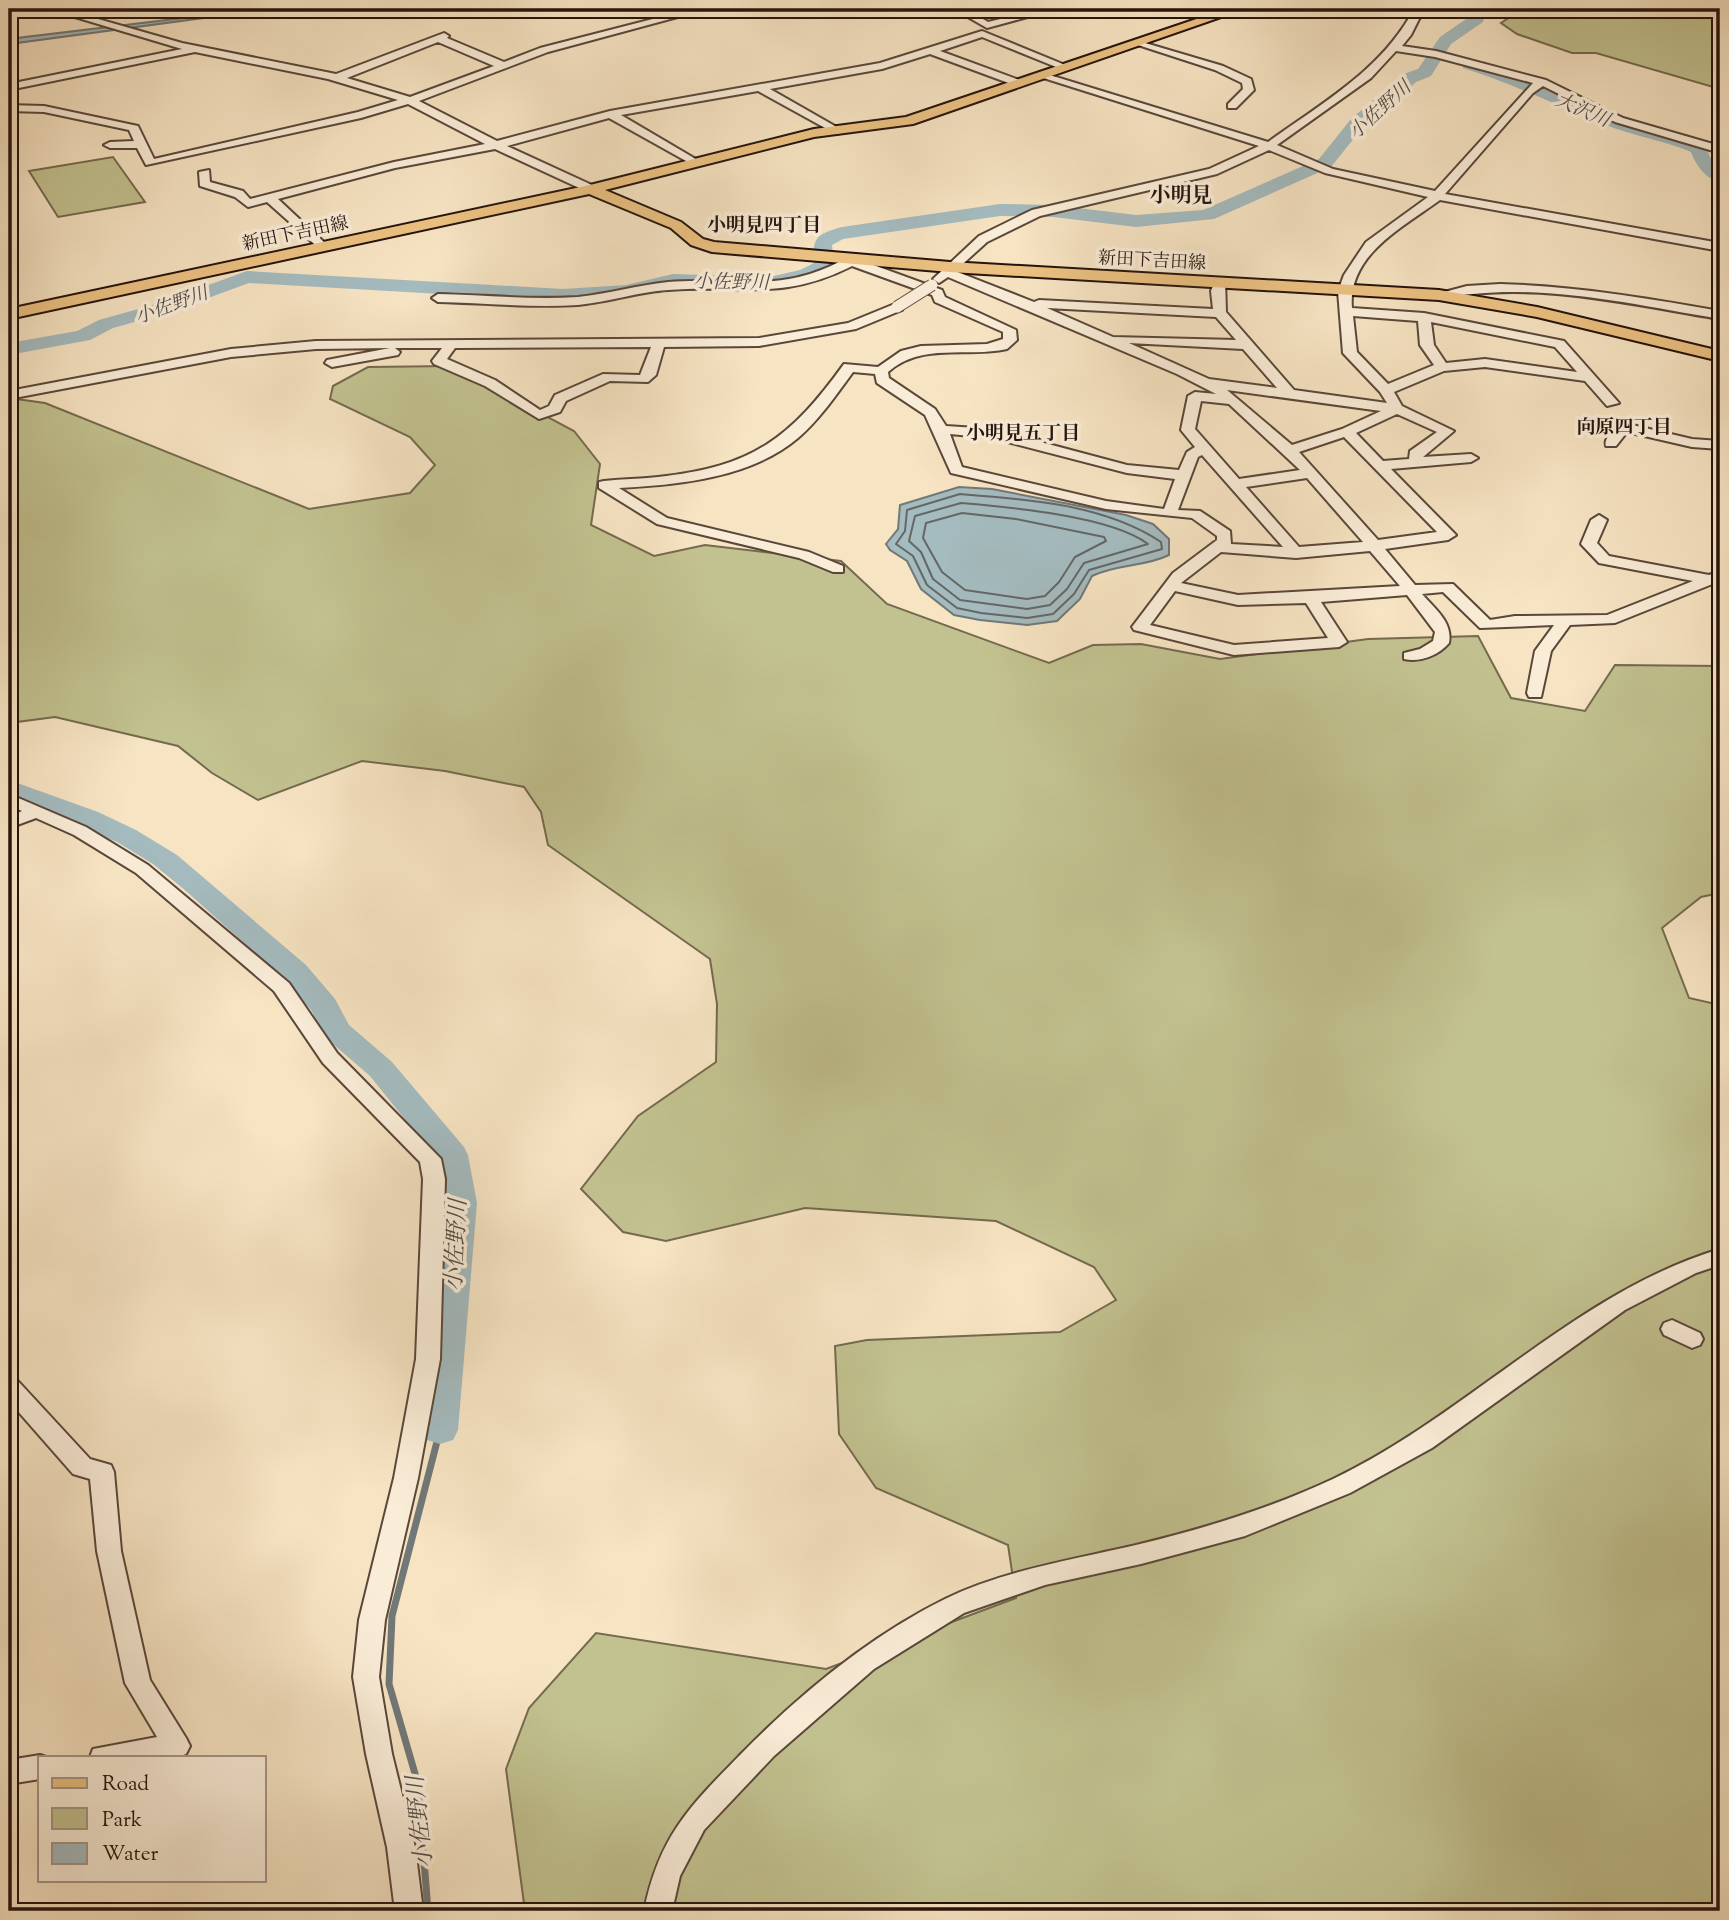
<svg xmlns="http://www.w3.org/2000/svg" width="1729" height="1920" font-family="'Sorts Mill Goudy','Noto Serif JP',serif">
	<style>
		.green { fill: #c2c290; stroke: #746a4e; stroke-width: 2 }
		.water { fill: #a4bbbf; stroke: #717878; stroke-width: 2 }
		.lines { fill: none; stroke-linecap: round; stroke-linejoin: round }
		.shore { stroke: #646766; stroke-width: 2 }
		.stream { stroke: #717878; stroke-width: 7 }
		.river { fill: #a4bbbf; fill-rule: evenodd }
		.minor-casing { stroke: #5a473a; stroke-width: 4 }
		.major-casing { stroke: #25130d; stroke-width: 4 }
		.minor { fill: #faedd8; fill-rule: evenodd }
		.major { fill: #ecc282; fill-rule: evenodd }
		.minor-bridge-casing { stroke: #5a473a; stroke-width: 13; stroke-linecap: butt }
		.minor-bridge { stroke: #faedd8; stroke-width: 11 }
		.labels { text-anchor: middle; stroke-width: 7; stroke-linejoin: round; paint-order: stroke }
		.far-street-label { font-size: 18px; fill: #25130d; stroke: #faedd8 }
		.far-water-label { font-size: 19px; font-style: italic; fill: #514e4b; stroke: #faedd8 }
		.far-neighbourhood-label { font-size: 19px; font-weight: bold; fill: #25130d; stroke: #faedd8 }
		.far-quarter-label { font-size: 21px; font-weight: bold; fill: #25130d; stroke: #faedd8 }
		.water-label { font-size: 23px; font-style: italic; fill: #514e4b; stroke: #faedd8 }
	</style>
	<rect width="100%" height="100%" fill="#f7e4c3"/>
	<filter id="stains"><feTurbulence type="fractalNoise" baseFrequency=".00286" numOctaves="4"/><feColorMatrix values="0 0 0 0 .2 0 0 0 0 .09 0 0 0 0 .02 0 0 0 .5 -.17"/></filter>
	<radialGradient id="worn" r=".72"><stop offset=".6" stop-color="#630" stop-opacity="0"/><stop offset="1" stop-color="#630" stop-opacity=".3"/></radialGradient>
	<g class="green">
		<path d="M1522,9H1720V89L1596,53H1572L1517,34L1501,23Z"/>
		<path d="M113,157L145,202L58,217L29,171Z"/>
		<path d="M452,366L574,431L600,464L591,525L654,556L705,545L841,561L887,604L1049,663L1093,645L1141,644L1220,659L1368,639L1478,636L1511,698L1585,711L1615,665L1720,666V893L1701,897L1662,928L1689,998L1720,1005V1911H525L506,1769L529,1708L596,1633L826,1669L1016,1598L1008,1545L876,1488L839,1434L835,1346L867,1340L1060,1332L1116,1300L1094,1267L996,1221L805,1208L666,1241L623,1232L581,1189L638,1116L716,1062L717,1004L710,959L548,845L541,812L524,787L445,771L362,761L258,800L212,773L178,746L55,717L9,723V398L45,403L309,509L410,493L435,465L410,437L330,399L333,386L368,367Z"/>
	</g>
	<g class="water">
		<path d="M259,9H271L9,44V39Z"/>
		<path d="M959,487L992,489L1126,515L1153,524L1169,539V555C1145,567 1116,564 1092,576L1080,599L1057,621L1027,625L980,620L954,615L921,589L907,561L890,550L886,544L898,529L900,505Z"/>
	</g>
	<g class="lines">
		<g class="shore">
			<path d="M960,494C1026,499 1104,504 1161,542L1162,549L1089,570L1074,594L1053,614L1027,618L981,613L957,608L927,585L913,556L896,544L905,531L907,510Z"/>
			<path d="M961,503C1008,507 1111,516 1148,544L1084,563L1067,589L1050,605L1027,609L960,600L933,579L921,552L909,541L915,516Z"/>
			<path d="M962,513L1016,519L1104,537L1106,541L1075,557L1059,582L1045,596L1027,599L965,590L942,572L923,538L926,523Z"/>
		</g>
		<path class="stream" d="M428,1911L418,1784L389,1684L392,1616L440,1430"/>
		<g class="river">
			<path d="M1470,9H1486L1483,22L1451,44L1431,76L1416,82L1363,127L1331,167L1214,219L1136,227L1053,217L1000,216L843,239L832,245L834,265L813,279L769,289L673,286L626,297L563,301L249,283L170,312L113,328L90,340L9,355V343L77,331L99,320L156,304L247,271L563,289L626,285L673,274L769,277L800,270L814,263C812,237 817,234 842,227L1000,204L1053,205L1136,215L1203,210L1319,159L1351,119L1404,74L1418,69L1440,37L1469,17Z"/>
			<path d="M1469,60C1521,73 1567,98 1617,117C1646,128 1676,133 1705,145L1712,161L1720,168V182C1706,179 1696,166 1691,152C1663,140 1632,136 1604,124C1557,106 1512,83 1463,68V62Z"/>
			<path d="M9,780L98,812L136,830L177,855L306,965L335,999L349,1025L392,1062L464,1147L468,1155L477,1203L458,1430L453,1440L440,1444L427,1440L422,1430L443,1203L436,1158L370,1076L326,1038L311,1010L284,979L186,891L153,864L117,842L9,797Z"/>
		</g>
		<defs>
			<g id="minor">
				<path d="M48,9H63L182,43L336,74L444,33L449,36L447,38L504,62L540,48L680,12L685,15L548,52L419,101L497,141L610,111L880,63L982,31L1070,67L1061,69L982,37L940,51L1022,81V85H1014L930,54L882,69L770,89L840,129V133L836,134L758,91L621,115L699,161L701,163L695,166L609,118L507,146L594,186V192L590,193L495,149L395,168L278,199L326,244L328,247L322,251L267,202L248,207L235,197L200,186L199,172L209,170L210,182L243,191L250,199L394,162L485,144L408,104L361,118L146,165L137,148H110L104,145L110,142L134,141L129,130L44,112L9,111V105L44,106L138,126L154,159L358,112L398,100L328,79L195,52L9,90V84L182,49ZM438,42L494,66L410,97L347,78Z"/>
				<path d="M954,9H966L988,22L1041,9H1057L987,28Z"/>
				<path d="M1414,9H1424L1411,35L1402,46L1436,51L1546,80L1623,118L1720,146V153L1615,122L1543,86L1533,93L1445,194L1720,243V251L1440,200C1403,227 1347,255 1352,308L1424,313L1564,341L1619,403L1607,406L1585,381L1485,367L1444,371L1394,392L1402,406L1454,431L1423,457L1471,454L1478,458L1471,462L1391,469L1456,535L1448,540L1385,549L1415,585L1453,584L1490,620L1515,616L1607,615L1693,581L1599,563L1581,544L1591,520L1599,515L1607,520L1597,543L1609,556L1709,575L1720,571V581L1615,623L1570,625L1551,651L1541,697H1529L1527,693L1535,651L1554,625L1480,628L1443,592L1422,594C1435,609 1453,622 1449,643C1439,655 1420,663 1404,659V653L1420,649L1433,641L1435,632L1407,595L1321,602L1347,642L1339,647L1234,655L1134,630L1132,627L1173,573L1217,540V536L1192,518L1106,509L951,473L925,415L877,383L875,374L853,372C836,395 820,419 798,438C751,478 678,485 619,488L667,518L809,552L843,566V572H833L799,558L657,524L599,488V482L604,481C622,479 640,479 658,477C752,467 790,439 844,364L878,367L901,351L921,346L987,344L1003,339V332L935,302L932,295L852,266C781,302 741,284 668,290C638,292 608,302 578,305C532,308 484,303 438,302L432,298L438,294C484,295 532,300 578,297C608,294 638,285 668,282C734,277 778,294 841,261L842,256L846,255L942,290L945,297L1016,330L1017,340L1007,349C966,358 922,342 888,372L889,378L935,409L946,426L992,429L1127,465L1179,470L1187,452L1195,447L1181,430L1188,396L1195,392L1216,394L1177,374L948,277L939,283L933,279L979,236L1032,210L1209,169L1259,146L1034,75L1043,73L1268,142C1322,103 1383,69 1414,9ZM1396,51L1435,57L1533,83L1435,191L1333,169L1277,145L1371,78ZM1269,150L1325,173L1428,197L1366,242L1344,275L1338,291L1343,353L1380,392L1387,403L1294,390L1226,312L1225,280L1214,283L1211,291L1213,309L1039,300L1034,302L955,271L987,242L1040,216L1217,174ZM1047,308L1216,317L1236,340L1113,337ZM1353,316L1418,321L1420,345L1434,365L1388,384L1357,352ZM1431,322L1555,347L1577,372L1485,359L1446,363L1434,345ZM1129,343L1243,349L1277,388L1209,379ZM1227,390L1381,411L1342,429L1292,445ZM1201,401L1229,404L1300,470L1239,479L1195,429ZM1397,414L1437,432L1410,451L1409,459L1383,461L1356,433ZM950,434L992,438L1127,473L1175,479L1164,509L1106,501L962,467ZM1344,437L1437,532L1378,540L1299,452ZM1202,455L1283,547L1231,544L1230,531L1200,511L1178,510L1198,457ZM1307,478L1363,542L1299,547L1246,487ZM1370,551L1400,586L1238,595L1181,583L1221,552L1296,558ZM1175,591L1238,605L1306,603L1328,638L1234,645L1150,625Z"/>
				<path d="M1135,40L1223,66L1251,79L1254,90L1236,108H1228V104L1243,89L1242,83L1215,70L1135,44Z"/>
				<path d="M1500,284C1574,286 1647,298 1720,311V319C1628,304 1532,280 1439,299L1433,295L1467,286Z"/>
				<path d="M897,303L902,304V310L856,329L759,346L664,347L656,375L648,382L610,381L566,401L560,412L539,419L485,386L434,364L432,361L442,348H395L400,352L398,355L332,367L325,363L327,360L390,348L316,349L231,357L9,399V391L231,349L316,341L759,338L848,323ZM651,347L640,375L603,374L555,395L549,406L540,410L495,380L447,359L455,348Z"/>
				<path d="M1624,423L1692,439L1720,441V449L1692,447L1627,432L1616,446H1606C1603,439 1616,425 1624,423Z"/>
				<path d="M9,794L86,827L148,865L289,983L337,1053L441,1159L445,1179L440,1359L418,1478L385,1620L379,1677L392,1754L415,1847L423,1911H395L387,1847L366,1754L353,1677L359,1620L394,1478L416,1359L423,1179L420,1162L323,1063L274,991L136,873L74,835L36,818L9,828V817L22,811L9,805Z"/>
				<path d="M1720,1249V1265L1696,1273L1625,1310L1432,1448L1350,1493L1245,1536L1141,1564L1045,1585L964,1613L874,1669L774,1756L704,1830L680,1876L672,1911H644C659,1836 690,1806 742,1753C800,1694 870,1636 945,1599C1004,1570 1077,1559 1140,1544C1206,1528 1271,1508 1333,1479C1468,1415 1576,1292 1720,1249Z"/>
				<path d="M1672,1320L1700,1333L1703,1339L1700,1345L1692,1348L1664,1335L1661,1329L1664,1323Z"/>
				<path d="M9,1377L17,1380L90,1459L111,1465L114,1472L121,1551L150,1680L186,1738L190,1746L186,1754L178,1757H90L93,1749L157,1737L125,1683L97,1551L90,1479L73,1474L9,1401Z"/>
				<path d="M40,1755L46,1757H40V1779L9,1784V1760Z"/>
			</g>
			<path id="major" d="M1226,9H1244L913,124L814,137L605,190L681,222L703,239L714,242L950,262L1439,290L1537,307L1720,351V361L1537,317L1439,300L950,272L712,252L691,245L671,228L589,194L9,319V309L590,185L814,129L906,117Z"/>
		</defs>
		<use href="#minor" class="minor-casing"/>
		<use href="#major" class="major-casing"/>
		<use href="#minor" class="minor"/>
		<use href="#major" class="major"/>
		<defs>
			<path id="minor-bridge" d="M897,307L932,285"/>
		</defs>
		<use href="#minor-bridge" class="minor-bridge-casing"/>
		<use href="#minor-bridge" class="minor-bridge"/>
	</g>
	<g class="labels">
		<g class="far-street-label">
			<text transform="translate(295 233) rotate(-12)" y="6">新田下吉田線</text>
			<text transform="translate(1152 260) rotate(3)" y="6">新田下吉田線</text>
		</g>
		<g class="far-water-label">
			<text transform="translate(1379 109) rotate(-42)" y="7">小佐野川</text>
			<text transform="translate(1583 109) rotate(23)" y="7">大沢川</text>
			<text transform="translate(731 281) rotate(1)" y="7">小佐野川</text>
			<text transform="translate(171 304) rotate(-20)" y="7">小佐野川</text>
		</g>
		<g class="far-neighbourhood-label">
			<text x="764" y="231">小明見四丁目</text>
			<text x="1624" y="433">向原四丁目</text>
			<text x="1023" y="439">小明見五丁目</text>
		</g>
		<g class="far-quarter-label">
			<text x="1181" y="202">小明見</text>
		</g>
		<g class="water-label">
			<text transform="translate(455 1245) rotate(-87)" y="8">小佐野川</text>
			<text transform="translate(419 1822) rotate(-96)" y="8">小佐野川</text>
		</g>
	</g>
	<rect width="1729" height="1920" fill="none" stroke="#f7e4c3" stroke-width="35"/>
	<rect x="10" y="10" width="1708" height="1899" fill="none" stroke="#25130d" stroke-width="3.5"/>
	<rect x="18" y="18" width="1694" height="1885" fill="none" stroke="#25130d" stroke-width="2"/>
	<rect x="38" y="1756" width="228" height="126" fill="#faedd8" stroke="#a59687" stroke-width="2"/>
	<rect x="52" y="1778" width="35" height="10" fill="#ecc282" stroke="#a59687" stroke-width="2"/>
	<text x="102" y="1790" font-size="21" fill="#25130d">Road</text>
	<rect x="52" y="1808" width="35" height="21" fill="#c2c290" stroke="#a59687" stroke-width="2"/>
	<text x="102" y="1826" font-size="21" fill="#25130d">Park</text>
	<rect x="52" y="1843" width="35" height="21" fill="#a4bbbf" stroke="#a59687" stroke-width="2"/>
	<text x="102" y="1860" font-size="21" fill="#25130d">Water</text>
	<rect width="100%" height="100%" filter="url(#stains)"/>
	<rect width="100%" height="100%" fill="url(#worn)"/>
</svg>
